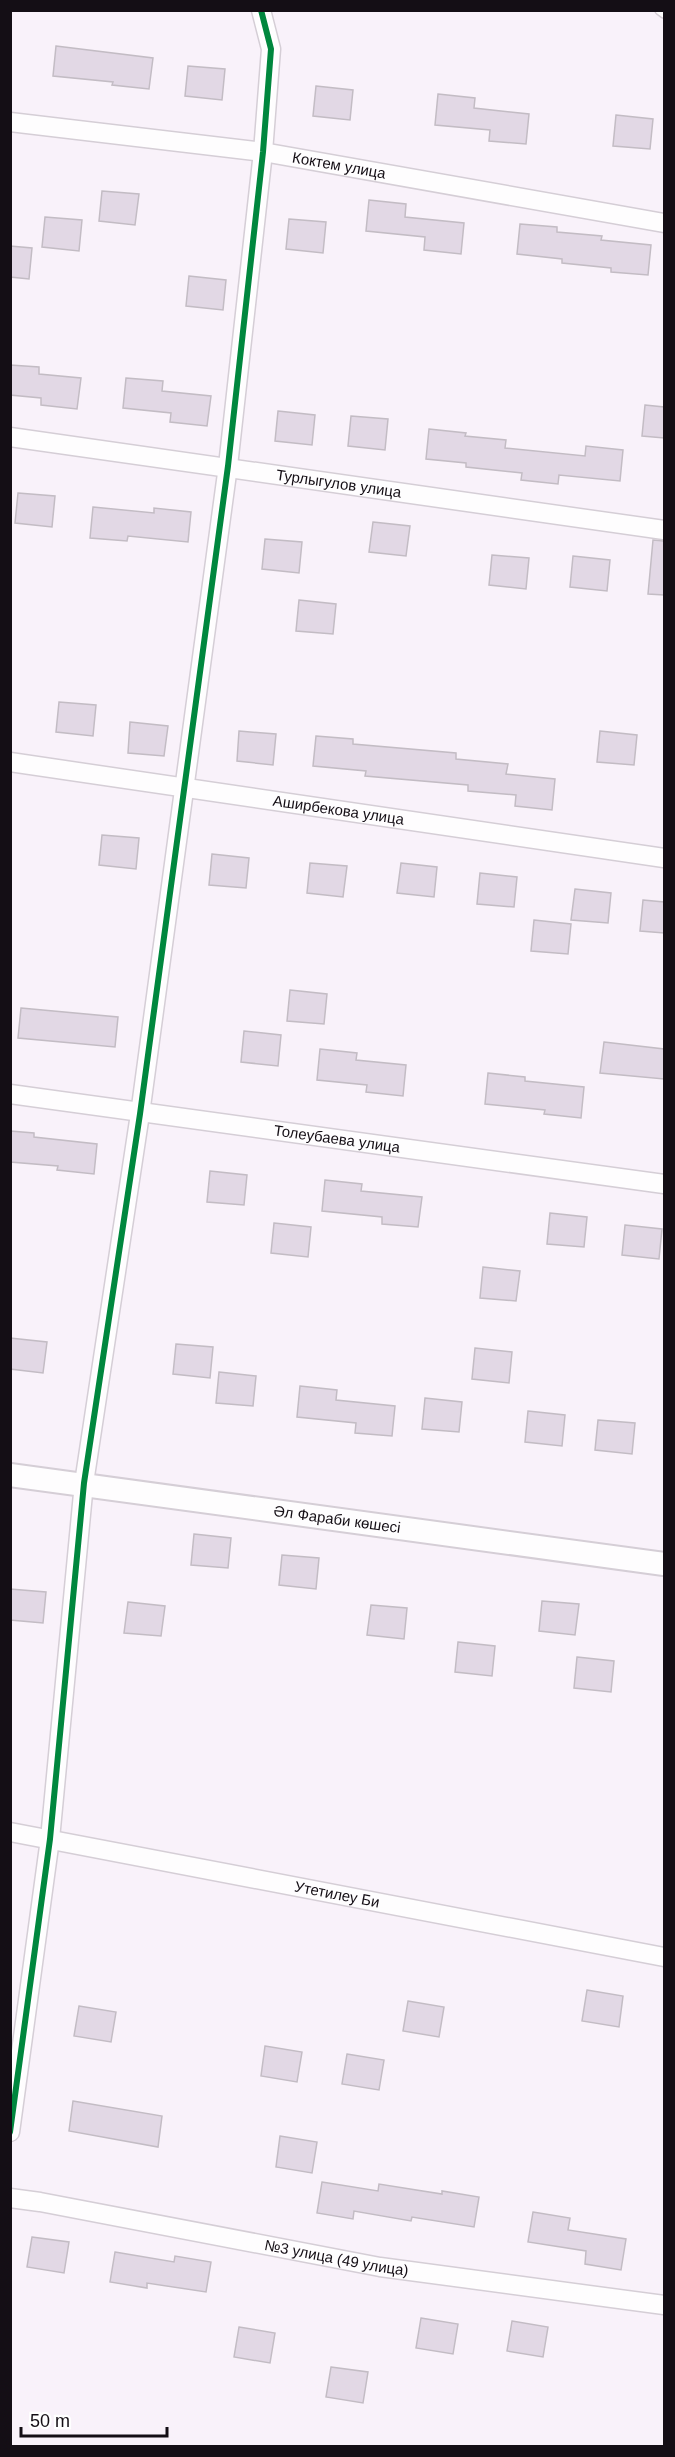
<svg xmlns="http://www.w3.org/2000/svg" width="675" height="2457" font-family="Helvetica,sans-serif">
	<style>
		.building { fill: #e2d8e5; stroke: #c3bcc4; stroke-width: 1.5 }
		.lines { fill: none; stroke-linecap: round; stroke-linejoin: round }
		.service-casing { stroke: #d5ced6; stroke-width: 12 }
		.minor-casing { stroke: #d5ced6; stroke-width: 21 }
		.tertiary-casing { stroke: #d5ced6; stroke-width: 26 }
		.service { stroke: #fefdfe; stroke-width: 9 }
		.minor { stroke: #fefdfe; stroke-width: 18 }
		.tertiary { stroke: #fefdfe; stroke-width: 22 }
		.cycleway-casing { stroke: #fff; stroke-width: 10 }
		.cycleway { stroke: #00873e; stroke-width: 6 }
		.labels { text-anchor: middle; stroke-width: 4.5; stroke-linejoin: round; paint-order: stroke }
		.street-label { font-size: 15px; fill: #140e15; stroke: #fff }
	</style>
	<rect width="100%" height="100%" fill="#f9f2fa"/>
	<g class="building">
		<path d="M56,46L153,58L149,89L112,85L113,82L53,76Z"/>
		<path d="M188,66L225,69L222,100L185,96Z"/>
		<path d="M316,86L353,90L350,120L313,116Z"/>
		<path d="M438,94L475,98L474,108L529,114L526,144L489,141L490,130L435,125Z"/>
		<path d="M616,115L653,119L650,149L613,146Z"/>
		<path d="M102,191L139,194L135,225L99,221Z"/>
		<path d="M369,200L406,204L405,217L464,223L461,254L424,250L425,237L366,231Z"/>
		<path d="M45,217L82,220L79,251L42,247Z"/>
		<path d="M289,219L326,222L323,253L286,249Z"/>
		<path d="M520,224L557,227V232L602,236L601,240L651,245L648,275L611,272V268L562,263V259L517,254Z"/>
		<path d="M10,246L32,248L29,279L10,277Z"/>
		<path d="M189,276L226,280L223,310L186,306Z"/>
		<path d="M10,365L39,367V374L81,378L77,409L41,405V398L10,395Z"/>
		<path d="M126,378L163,381L162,391L211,396L207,426L170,422L171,413L123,408Z"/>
		<path d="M645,405L664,407V438L642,436Z"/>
		<path d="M278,411L315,415L312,445L275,441Z"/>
		<path d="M351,416L388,419L385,450L348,446Z"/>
		<path d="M429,429L466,433L465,436L506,440L505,448L585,456L586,446L623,450L620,481L559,475L558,484L521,480L522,473L466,467V463L426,459Z"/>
		<path d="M18,493L55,496L52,527L15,523Z"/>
		<path d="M93,507L154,513V508L191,512L188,542L128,536L127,541L90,538Z"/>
		<path d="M373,522L410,526L406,556L369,552Z"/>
		<path d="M265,539L302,542L299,573L262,569Z"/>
		<path d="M653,540L664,541V595L648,594Z"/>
		<path d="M492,555L529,558L526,589L489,585Z"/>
		<path d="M573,556L610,560L607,591L570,587Z"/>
		<path d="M299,600L336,604L333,634L296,631Z"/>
		<path d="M59,702L96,705L93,736L56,732Z"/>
		<path d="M130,722L168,726L164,756L128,753Z"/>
		<path d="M239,731L276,734L273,765L237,761Z"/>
		<path d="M600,731L637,735L634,765L597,762Z"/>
		<path d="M316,736L353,739V744L456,753V759L508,764L506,774L555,779L552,810L515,806L516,795L468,791V785L365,776L366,771L313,766Z"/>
		<path d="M102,835L139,838L136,869L99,865Z"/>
		<path d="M212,854L249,858L246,888L209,885Z"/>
		<path d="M310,863L347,866L343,897L307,893Z"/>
		<path d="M401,863L437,867L434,897L397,893Z"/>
		<path d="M480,873L517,877L514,907L477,904Z"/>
		<path d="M575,889L611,893L608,923L571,920Z"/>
		<path d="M643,900L664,902V933L640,931Z"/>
		<path d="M534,920L571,924L568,954L531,951Z"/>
		<path d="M290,990L327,994L324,1024L287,1021Z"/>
		<path d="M21,1008L118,1017L115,1047L18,1038Z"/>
		<path d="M244,1031L281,1035L278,1066L241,1062Z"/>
		<path d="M604,1042L664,1049V1079L600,1073Z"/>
		<path d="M320,1049L357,1053L356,1060L406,1065L403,1096L366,1092L367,1085L317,1080Z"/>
		<path d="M488,1073L525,1077V1081L584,1087L581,1118L544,1114L545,1110L485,1104Z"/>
		<path d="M10,1131L34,1133V1137L97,1144L94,1174L57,1170L58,1166L10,1162Z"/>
		<path d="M210,1171L247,1175L244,1205L207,1202Z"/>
		<path d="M325,1180L362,1184L361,1191L422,1197L418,1227L382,1224V1217L322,1211Z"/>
		<path d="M550,1213L587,1217L584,1247L547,1244Z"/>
		<path d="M274,1223L311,1227L308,1257L271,1253Z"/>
		<path d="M625,1225L662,1229L659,1259L622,1255Z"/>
		<path d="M483,1267L520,1271L516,1301L480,1298Z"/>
		<path d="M10,1338L47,1342L43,1373L10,1369Z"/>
		<path d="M176,1344L213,1347L210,1378L173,1374Z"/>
		<path d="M475,1348L512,1352L509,1383L472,1379Z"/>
		<path d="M219,1372L256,1376L253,1406L216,1403Z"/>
		<path d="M300,1386L337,1390L336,1400L395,1406L392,1436L355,1433L356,1423L297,1417Z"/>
		<path d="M425,1398L462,1402L459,1432L422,1429Z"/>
		<path d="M528,1411L565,1415L562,1446L525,1442Z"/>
		<path d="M598,1420L635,1423L632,1454L595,1450Z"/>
		<path d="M194,1534L231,1538L228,1568L191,1565Z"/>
		<path d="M282,1555L319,1558L316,1589L279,1585Z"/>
		<path d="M10,1589L46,1592L43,1623L10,1620Z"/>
		<path d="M542,1601L579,1604L575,1635L539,1631Z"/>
		<path d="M128,1602L165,1606L161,1636L124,1633Z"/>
		<path d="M371,1605L407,1608L404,1639L367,1635Z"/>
		<path d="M458,1642L495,1646L492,1676L455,1672Z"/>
		<path d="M577,1657L614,1661L611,1692L574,1688Z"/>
		<path d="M587,1990L623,1996L619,2027L582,2021Z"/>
		<path d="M408,2001L444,2007L439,2037L403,2031Z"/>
		<path d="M79,2006L116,2012L111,2042L74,2036Z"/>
		<path d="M265,2046L302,2052L297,2082L261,2076Z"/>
		<path d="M347,2054L384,2060L379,2090L342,2084Z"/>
		<path d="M73,2101L162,2116L158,2147L69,2131Z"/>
		<path d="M280,2136L317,2142L312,2173L276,2167Z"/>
		<path d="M322,2182L378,2191L379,2184L442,2194V2191L479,2197L474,2227L412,2217L411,2221L354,2211L353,2219L317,2213Z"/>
		<path d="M533,2212L570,2218L568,2230L626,2239L621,2270L585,2264L586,2251L528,2242Z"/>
		<path d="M32,2237L69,2242L64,2273L27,2267Z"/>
		<path d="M115,2252L174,2262L175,2256L211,2262L206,2292L147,2283V2288L110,2282Z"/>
		<path d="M421,2318L458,2324L453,2354L416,2348Z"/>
		<path d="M512,2321L548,2327L543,2357L507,2351Z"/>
		<path d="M239,2327L275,2333L270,2363L234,2357Z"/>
		<path d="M331,2367L368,2372L363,2403L326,2397Z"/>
	</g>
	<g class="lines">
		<defs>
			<path id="service" d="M660,10L664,13"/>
			<g id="minor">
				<path id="s1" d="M10,122L263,152L664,223"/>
				<path id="s2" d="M10,437L664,530"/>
				<path id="s3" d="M10,762L664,858"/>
				<path id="s4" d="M10,1094L664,1184"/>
				<path id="s5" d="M10,1832L664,1957"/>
				<path d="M10,2132L50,1839L84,1483L140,1114L228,466L263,152L271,49L261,10"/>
				<path id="s6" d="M10,2198L40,2202L380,2267L664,2305"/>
			</g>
			<g id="tertiary">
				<path id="s7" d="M10,1475L664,1564"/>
			</g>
		</defs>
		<use href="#service" class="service-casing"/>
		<use href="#minor" class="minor-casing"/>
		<use href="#tertiary" class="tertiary-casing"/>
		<use href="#service" class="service"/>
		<use href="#minor" class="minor"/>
		<use href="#tertiary" class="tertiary"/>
		<defs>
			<path id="cycleway" d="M10,2132L50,1839L84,1483L140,1114L228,466L263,152L271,49L261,10"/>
		</defs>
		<use href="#cycleway" class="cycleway-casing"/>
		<use href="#cycleway" class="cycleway"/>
	</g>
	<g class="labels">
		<g class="street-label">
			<text dy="5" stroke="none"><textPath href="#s1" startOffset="332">Коктем улица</textPath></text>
			<text dy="5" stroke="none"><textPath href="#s2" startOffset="332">Турлыгулов улица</textPath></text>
			<text dy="5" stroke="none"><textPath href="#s3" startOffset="332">Аширбекова улица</textPath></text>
			<text dy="5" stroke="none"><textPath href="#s4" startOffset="330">Толеубаева улица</textPath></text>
			<text dy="5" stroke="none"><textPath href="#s7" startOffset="330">Әл Фараби көшесі</textPath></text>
			<text dy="5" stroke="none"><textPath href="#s5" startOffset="333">Утетилеу Би</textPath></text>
			<text dy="5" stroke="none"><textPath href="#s6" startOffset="332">№3 улица (49 улица)</textPath></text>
		</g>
	</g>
	<rect width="675" height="2457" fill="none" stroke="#140e15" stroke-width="24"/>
	<path d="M21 2427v9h146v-9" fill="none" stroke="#140e15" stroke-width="3"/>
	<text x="30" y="2427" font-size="18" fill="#140e15" stroke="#ffffff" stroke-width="4.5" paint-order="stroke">50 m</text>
</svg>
